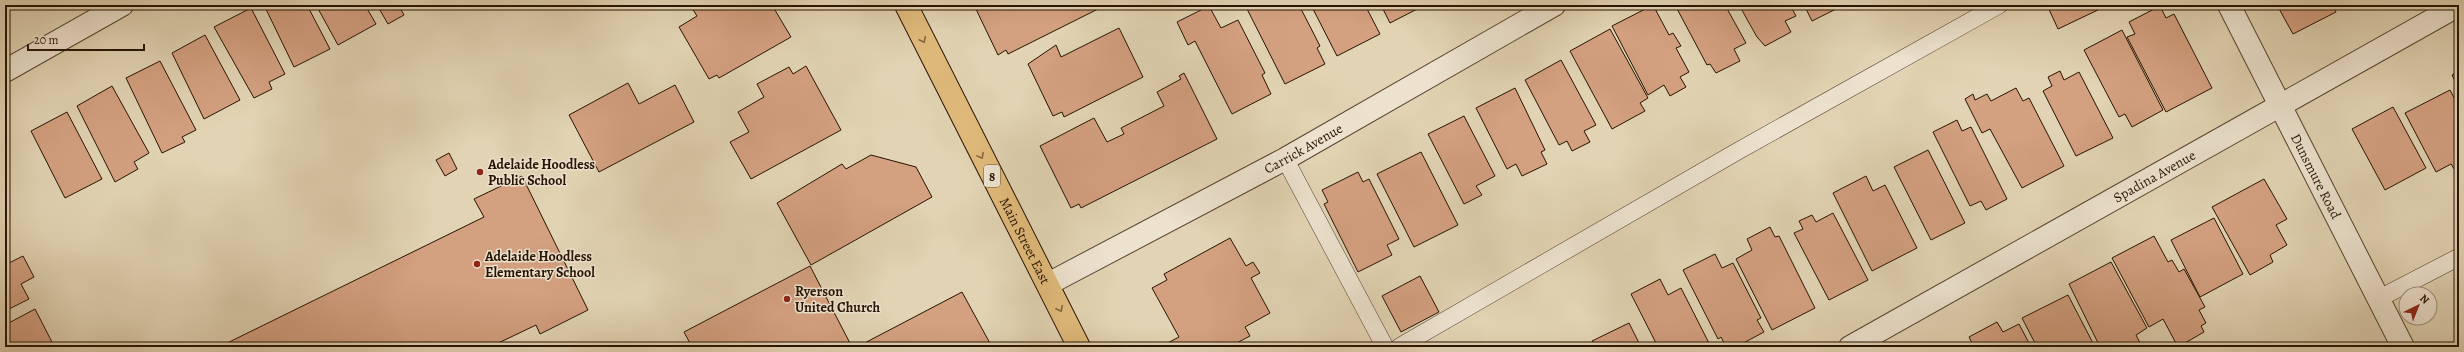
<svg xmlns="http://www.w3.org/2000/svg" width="2464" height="352" font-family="Alegreya,serif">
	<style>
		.building { fill: #d3a080; stroke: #281302 }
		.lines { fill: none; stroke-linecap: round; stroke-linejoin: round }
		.service-casing { stroke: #56432e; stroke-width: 18 }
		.minor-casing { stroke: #56432e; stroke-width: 24 }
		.primary-casing { stroke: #281302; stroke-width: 24 }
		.service { stroke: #ece2ce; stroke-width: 17 }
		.minor { stroke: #ece2ce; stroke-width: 22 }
		.primary { stroke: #e0ba7a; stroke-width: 22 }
		.oneway { stroke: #84663e }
		.poi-dot { fill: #8f2418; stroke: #ece2ce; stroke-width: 1.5 }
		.labels { text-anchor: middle; stroke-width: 3; stroke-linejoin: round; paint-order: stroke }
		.shield { fill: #ece2ce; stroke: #63513f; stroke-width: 1 }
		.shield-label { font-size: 13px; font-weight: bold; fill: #281302 }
		.street-label { font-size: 14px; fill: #281302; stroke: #ece2ce }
		.poi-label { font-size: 14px; font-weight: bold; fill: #281302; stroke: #ece2ce; text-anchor: start }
	</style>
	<rect width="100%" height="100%" fill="#e1d3b3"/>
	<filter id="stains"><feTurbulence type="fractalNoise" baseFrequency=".005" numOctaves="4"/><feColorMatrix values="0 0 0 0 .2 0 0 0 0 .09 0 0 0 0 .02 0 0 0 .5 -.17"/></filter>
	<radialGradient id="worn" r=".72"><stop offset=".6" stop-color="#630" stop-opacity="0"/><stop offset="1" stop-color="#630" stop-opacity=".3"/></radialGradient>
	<g class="building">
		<path d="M264,5H307L330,49L294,67Z"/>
		<path d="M316,5H365L376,24L338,45Z"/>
		<path d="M377,5H406L400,8L404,15L388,24Z"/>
		<path d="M690,5H772L791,37L719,78L717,75L709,79L679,27L697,16Z"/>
		<path d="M974,5H1106L1008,54L1006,50L998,55Z"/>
		<path d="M1245,5H1299L1320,46L1317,48L1325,64L1285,84Z"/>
		<path d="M1311,5H1365L1380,34L1337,56Z"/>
		<path d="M1381,5H1425L1390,23Z"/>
		<path d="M1653,5L1669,35L1673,33L1681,46L1676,48L1689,72L1680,77L1686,87L1670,96L1664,85L1648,95L1612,26Z"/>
		<path d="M1675,5H1725L1746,43L1734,49L1740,61L1716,73L1710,64L1707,65Z"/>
		<path d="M1739,5H1790L1796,16L1785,21L1791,32L1765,46L1757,37Z"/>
		<path d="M1804,5H1844L1812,21Z"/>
		<path d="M2047,5H2100L2102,8L2058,29Z"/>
		<path d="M2277,5H2333L2336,12L2293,34Z"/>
		<path d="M1209,6L1221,28L1238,20L1265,73L1262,75L1271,94L1232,114L1195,41L1188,45L1177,22Z"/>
		<path d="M2160,6L2166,18L2174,14L2212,88L2166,112L2127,37L2135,34L2129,22Z"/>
		<path d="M251,8L285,74L269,82L272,89L254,98L214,27Z"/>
		<path d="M1119,28L1143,77L1064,117L1062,112L1053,116L1028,64L1056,45L1061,57Z"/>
		<path d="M1610,29L1648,98L1640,103L1645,111L1612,129L1570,51Z"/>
		<path d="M2122,30L2163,110L2132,127L2125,114L2119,117L2084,50Z"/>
		<path d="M205,35L240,100L204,119L172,53Z"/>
		<path d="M1561,60L1596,125L1584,131L1590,142L1572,151L1567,141L1559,145L1525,80Z"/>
		<path d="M160,61L196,130L182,137L185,142L162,153L126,78Z"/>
		<path d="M806,66L841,130L751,179L730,142L749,132L738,112L764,97L757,84L789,67L793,74Z"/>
		<path d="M2060,71L2064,80L2079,72L2113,138L2076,156L2043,91L2052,86L2048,77Z"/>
		<path d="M2459,71V89L2452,75Z"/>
		<path d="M1184,73L1217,139L1081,208L1079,204L1071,208L1040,146L1094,118L1107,142L1124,134L1121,128L1164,106L1157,92L1181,79L1179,76Z"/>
		<path d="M628,83L639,104L675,85L694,122L599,172L569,115Z"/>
		<path d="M112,86L149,153L134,162L138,169L115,182L77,106Z"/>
		<path d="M1515,88L1545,150L1541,152L1547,164L1522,176L1516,164L1507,169L1476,108Z"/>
		<path d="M2016,88L2023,101L2029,98L2064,166L2022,188L1990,129L1982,133L1965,99L1973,94L1975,100L1987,94L1991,101Z"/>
		<path d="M2450,90L2459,107V170L2456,172L2451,164L2436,172L2405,113Z"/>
		<path d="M2393,107L2426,168L2385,190L2352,129Z"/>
		<path d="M67,112L102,179L65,198L31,131Z"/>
		<path d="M1464,116L1495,176L1476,186L1482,195L1464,204L1428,134Z"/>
		<path d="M1957,120L1962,131L1971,127L2007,199L1986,210L1981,201L1970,206L1933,132Z"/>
		<path d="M1928,150L1965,223L1931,240L1894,167Z"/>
		<path d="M1421,152L1458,225L1414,247L1377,174Z"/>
		<path d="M449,153L457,169L445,176L436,160Z"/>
		<path d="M871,155L916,167L932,197L811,265L777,203L842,164L846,169Z"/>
		<path d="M1358,172L1363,182L1369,179L1399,239L1387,245L1392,255L1358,272L1324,204L1328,202L1322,190Z"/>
		<path d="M522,176L588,310L540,334L536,325L490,347H219L484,217L474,199Z"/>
		<path d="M1866,176L1873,191L1885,185L1917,248L1872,271L1833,193Z"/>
		<path d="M2264,179L2287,219L2276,225L2287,245L2270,255L2273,262L2250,275L2212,207Z"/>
		<path d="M1833,213L1868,280L1829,300L1794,233L1803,229L1799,221L1812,215L1816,222Z"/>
		<path d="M2214,218L2243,274L2200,297L2171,240Z"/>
		<path d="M1770,227L1775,237L1779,236L1815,308L1772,330L1736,259L1752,250L1747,239Z"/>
		<path d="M2154,236L2168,262L2172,260L2179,272L2184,269L2205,307L2199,310L2206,323L2201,326L2204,332L2178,347L2163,319L2149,327L2112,258Z"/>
		<path d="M1230,238L1246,266L1253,262L1260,273L1251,278L1270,313L1245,327L1250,336L1229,347H1160L1179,337L1152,288L1167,280L1164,274Z"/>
		<path d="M1715,254L1722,268L1733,263L1761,318L1757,320L1764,332L1736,347H1726L1721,337L1718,339L1683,270Z"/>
		<path d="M23,256L34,277L21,284L29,299L5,311V265Z"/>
		<path d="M2111,262L2147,328L2136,335L2141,345L2136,347H2100L2069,284Z"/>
		<path d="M810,266L852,347H692L684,332Z"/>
		<path d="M1420,276L1439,312L1401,332L1382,296Z"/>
		<path d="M1660,279L1668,295L1681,288L1711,347H1658L1631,294Z"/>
		<path d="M962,292L992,347H857Z"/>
		<path d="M2068,295L2095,347H2037L2022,318Z"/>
		<path d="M35,309L54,346L5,347V325Z"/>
		<path d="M1997,322L2003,332L2019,324L2031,347H1974L1969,337Z"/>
		<path d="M1629,323L1641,347H1595L1592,341Z"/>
		<path d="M1262,342L1265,347H1254Z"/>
	</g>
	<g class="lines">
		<defs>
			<g id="service">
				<path d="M1285,159L1385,347"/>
				<path d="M2378,299L2459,257"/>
				<path d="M1399,347L1738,151L1999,5"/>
			</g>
			<g id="minor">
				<path id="s1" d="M2229,5L2403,347"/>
				<path d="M5,71L122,5"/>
				<path id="s2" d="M1048,284L1285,159L1554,5"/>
				<path id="s3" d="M1850,347L2459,5"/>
			</g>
			<g id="primary">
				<path id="s4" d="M906,5L1079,347"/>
			</g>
		</defs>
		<use href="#service" class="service-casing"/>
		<use href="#minor" class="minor-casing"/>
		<use href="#primary" class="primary-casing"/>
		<use href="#service" class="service"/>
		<use href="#minor" class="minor"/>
		<use href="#primary" class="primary"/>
	</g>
	<defs><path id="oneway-chevron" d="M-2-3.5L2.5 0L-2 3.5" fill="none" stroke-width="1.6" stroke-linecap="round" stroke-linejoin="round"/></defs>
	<g class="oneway">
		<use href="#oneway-chevron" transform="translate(923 40) rotate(64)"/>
		<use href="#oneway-chevron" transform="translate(981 156) rotate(62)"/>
		<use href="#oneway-chevron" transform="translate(1060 309) rotate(63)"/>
	</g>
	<g class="poi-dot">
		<circle cx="480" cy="172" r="4"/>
		<circle cx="477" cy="264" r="4"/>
		<circle cx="787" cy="299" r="4"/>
	</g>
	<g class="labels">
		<rect class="shield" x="984" y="165" width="16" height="22" rx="3"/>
		<g class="shield-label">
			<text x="992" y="181">8</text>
		</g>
		<g class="street-label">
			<text dy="5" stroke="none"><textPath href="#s2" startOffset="289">Carrick Avenue</textPath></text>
			<text dy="5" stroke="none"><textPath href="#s3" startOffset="349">Spadina Avenue</textPath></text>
			<text dy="5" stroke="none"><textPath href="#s1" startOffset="192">Dunsmure Road</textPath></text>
			<text dy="5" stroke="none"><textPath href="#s4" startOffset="264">Main Street East</textPath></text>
		</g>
		<g class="poi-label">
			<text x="488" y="169">Adelaide Hoodless<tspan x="488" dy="16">Public School</tspan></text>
			<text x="485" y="261">Adelaide Hoodless<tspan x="485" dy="16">Elementary School</tspan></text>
			<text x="795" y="296">Ryerson<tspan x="795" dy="16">United Church</tspan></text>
		</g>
	</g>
	<rect width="2464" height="352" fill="none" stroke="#e1d3b3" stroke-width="20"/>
	<rect x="6" y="6" width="2452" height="340" fill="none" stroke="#281302" stroke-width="2"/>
	<rect x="10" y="10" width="2444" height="332" fill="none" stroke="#281302"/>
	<g transform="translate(2418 306) rotate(43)"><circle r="19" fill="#ece2ce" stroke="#9e8f7c"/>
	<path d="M0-3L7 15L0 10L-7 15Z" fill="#8f2418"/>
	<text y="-6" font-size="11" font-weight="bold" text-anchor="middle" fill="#281302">N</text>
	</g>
	<path d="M28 44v6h116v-6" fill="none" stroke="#281302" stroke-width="2"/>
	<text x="34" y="44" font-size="12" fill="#281302" stroke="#ece2ce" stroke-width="3" paint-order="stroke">20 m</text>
	<rect width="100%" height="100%" filter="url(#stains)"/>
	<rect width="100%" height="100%" fill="url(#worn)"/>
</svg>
